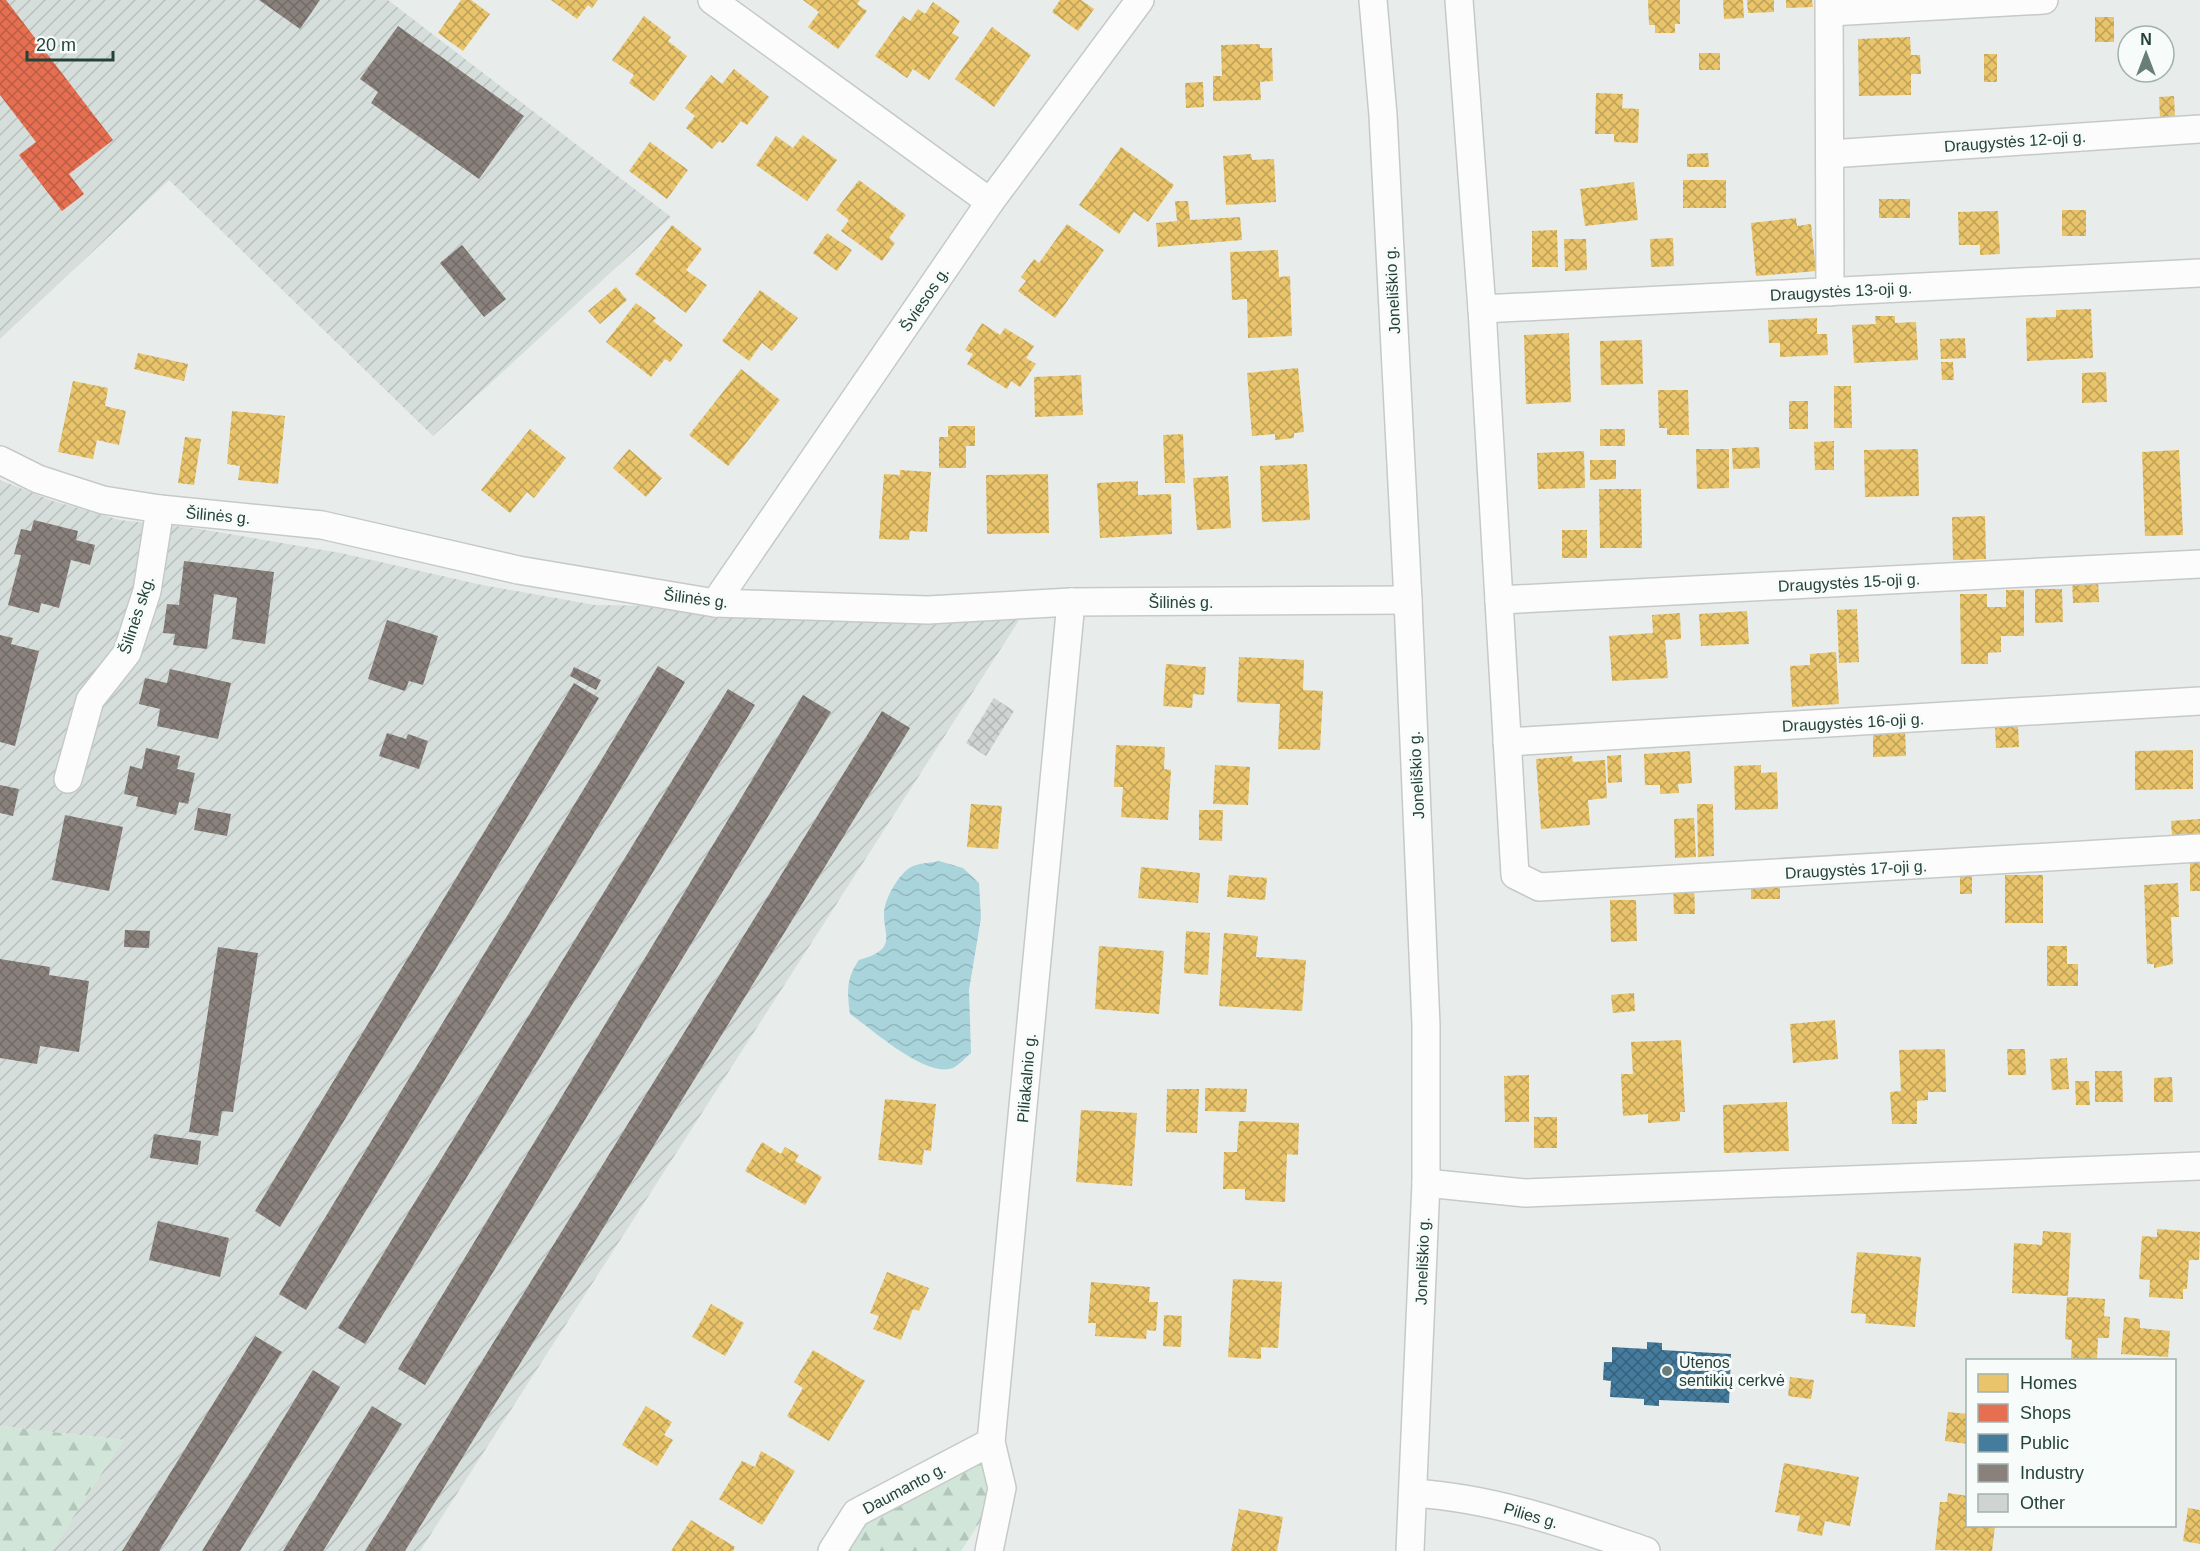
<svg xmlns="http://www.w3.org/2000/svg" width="2200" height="1551" font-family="Helvetica,sans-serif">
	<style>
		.industrial { fill: url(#industrial-furrows) }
		.forest { fill: url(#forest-firs) }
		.water { fill: url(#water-waves) }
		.homes { fill: url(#homes-cross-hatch) }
		.shops { fill: url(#shops-cross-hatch) }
		.public { fill: url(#public-cross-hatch) }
		.industry { fill: url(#industry-cross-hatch) }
		.building { fill: url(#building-cross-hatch) }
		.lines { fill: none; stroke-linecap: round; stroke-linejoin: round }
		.minor-casing { stroke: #c5cac8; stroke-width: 30 }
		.minor { stroke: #fcfcfc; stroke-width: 27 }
		.poi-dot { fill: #697e78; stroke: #f7fbf9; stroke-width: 2 }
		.labels { text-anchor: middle; stroke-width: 6; stroke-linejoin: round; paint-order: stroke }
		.street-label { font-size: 16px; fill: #24423a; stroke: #f7fbf9 }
		.poi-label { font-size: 16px; fill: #24423a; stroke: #f7fbf9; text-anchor: start }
	</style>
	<defs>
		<pattern id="industrial-furrows" width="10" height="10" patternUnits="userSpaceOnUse" patternTransform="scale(1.5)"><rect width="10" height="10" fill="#d6dedb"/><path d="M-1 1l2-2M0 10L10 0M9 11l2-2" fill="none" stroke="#b8c0bd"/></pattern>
		<pattern id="forest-firs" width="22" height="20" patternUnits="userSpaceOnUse" patternTransform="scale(1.5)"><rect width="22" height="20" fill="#d1e6d8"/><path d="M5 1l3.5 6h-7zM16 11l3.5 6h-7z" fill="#b3c6ba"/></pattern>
		<pattern id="water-waves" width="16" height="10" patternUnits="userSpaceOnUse" patternTransform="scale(1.5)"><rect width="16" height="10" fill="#a9d4db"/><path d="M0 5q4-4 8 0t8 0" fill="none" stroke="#91b7bd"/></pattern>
		<pattern id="homes-cross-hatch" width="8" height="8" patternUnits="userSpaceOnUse" patternTransform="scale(1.5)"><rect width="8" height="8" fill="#e9c46a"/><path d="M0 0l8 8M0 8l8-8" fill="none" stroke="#bda158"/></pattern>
		<pattern id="shops-cross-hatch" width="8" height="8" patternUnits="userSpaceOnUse" patternTransform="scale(1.5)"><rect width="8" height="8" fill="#e76f51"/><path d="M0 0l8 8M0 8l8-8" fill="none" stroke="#bb5d44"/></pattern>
		<pattern id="public-cross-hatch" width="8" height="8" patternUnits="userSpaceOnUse" patternTransform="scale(1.5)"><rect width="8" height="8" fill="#457b9d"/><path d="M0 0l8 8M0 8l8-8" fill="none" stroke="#36617a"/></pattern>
		<pattern id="industry-cross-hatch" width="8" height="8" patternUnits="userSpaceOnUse" patternTransform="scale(1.5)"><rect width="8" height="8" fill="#8a817c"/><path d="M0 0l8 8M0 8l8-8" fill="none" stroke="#716b67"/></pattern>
		<pattern id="building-cross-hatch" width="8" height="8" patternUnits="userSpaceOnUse" patternTransform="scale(1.5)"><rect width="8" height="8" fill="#cfd4d2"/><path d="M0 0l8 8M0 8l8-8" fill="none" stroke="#b2b7b5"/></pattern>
	</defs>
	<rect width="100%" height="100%" fill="#e8edeb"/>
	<g class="industrial">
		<path d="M0,0H388L671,217L433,436L169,180L0,339Z"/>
		<path d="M0,480L53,501L120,520L194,528L341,553L482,585L595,605L1025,611L420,1551H51L123,1440L0,1426Z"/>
	</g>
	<g class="forest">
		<path d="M0,1426L123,1440L51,1551H0Z"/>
		<path d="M991,1442L1002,1488L961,1551H832L856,1513Z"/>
	</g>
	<path class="water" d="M939,861L963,868L979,883L981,918L969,990L971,1053C966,1057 959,1065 953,1068C925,1078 872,1029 850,1014C847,992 846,978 859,960C903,948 879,932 885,906C888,894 900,873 911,867C918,863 931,863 939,861Z"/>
	<g class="homes">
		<path d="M461,0H471L490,14L463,51L438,33Z"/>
		<path d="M551,0H598L592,8L588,5L577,19Z"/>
		<path d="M803,0H860L857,4L867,11L838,49L808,27L819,12Z"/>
		<path d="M1060,0H1081L1094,9L1078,31L1052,12Z"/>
		<path d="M1648,0H1680V24H1675V33H1655V25H1649Z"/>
		<path d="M1723,0H1743L1744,18L1724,19Z"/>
		<path d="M1747,0H1774V12L1748,13Z"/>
		<path d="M1786,0H1812L1813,7L1786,8Z"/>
		<path d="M933,2L960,21L952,33L959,37L929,80L913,69L907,78L875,56L903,16L910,21L918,9L925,14Z"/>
		<path d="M644,16L671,37L668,41L687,56L654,101L629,83L634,75L612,60Z"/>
		<rect x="2095" y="17" width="19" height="25"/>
		<path d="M992,27L1031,55L994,107L955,79Z"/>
		<path d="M1910,37L1911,55H1920L1921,74H1911V95L1859,96L1858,39Z"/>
		<path d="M1260,44V48H1272L1273,81L1260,82L1261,100L1213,101V76H1222L1221,45Z"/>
		<rect x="1699" y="53" width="21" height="17"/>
		<rect x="1984" y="54" width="13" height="28"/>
		<path d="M734,69L769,97L747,125L741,121L723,143L719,141L712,149L686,128L695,116L685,108L711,75L722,84Z"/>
		<path d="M1203,82L1204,107L1186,108L1185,83Z"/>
		<path d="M1596,93L1623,94L1622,108L1639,109L1638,143L1614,142V134H1595Z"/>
		<path d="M2174,96L2175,117L2160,118L2159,97Z"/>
		<path d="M803,135L837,160L807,201L756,165L776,136L793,148Z"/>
		<path d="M650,142L688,170L667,199L629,171Z"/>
		<path d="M1121,147L1174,185L1148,222L1134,212L1119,234L1079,205Z"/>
		<path d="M1708,153L1709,167H1687V154Z"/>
		<path d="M1251,154L1252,160L1274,159L1276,202L1226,205L1223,156Z"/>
		<path d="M859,180L906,215L889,238L895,243L882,261L841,231L849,220L836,210Z"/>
		<rect x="1683" y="180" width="43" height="28"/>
		<path d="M1634,182L1638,220L1585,226L1580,189Z"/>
		<rect x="1879" y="199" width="31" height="19"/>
		<path d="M1175,201H1188L1190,220L1240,217L1242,240L1158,247L1156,223L1177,221Z"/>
		<rect x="2062" y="210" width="24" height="26"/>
		<path d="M1998,211L2000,254L1980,255V245H1959L1958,212Z"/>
		<path d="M1796,218L1797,226L1811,224L1816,271L1756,276L1751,223Z"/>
		<path d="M1067,224L1104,250L1055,318L1018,291L1026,281L1021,277L1034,259L1039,263Z"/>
		<path d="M672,225L702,249L686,270L707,285L686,313L635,274Z"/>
		<path d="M1557,230L1558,267H1532V231Z"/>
		<path d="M827,233L852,250L837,271L813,253Z"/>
		<path d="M1673,238L1674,266L1651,267L1650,239Z"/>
		<path d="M1564,239H1586L1587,270L1565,271Z"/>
		<path d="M1278,250L1279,277L1290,276L1292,336L1248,338L1247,299L1232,300L1230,252Z"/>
		<path d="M616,287L627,300L600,324L588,311Z"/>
		<path d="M760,290L798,318L772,351L762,343L749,361L722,341Z"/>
		<path d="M636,303L656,318L653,321L683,345L670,362L665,359L651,377L606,342Z"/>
		<path d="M2091,309L2093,358L2027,361L2026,318L2056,317V310Z"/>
		<path d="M1875,316H1895V323L1916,322L1918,360L1854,363L1852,325L1876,324Z"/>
		<path d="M1817,318V334H1827L1828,355L1780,357V343H1769L1768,320Z"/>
		<path d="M982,323L1000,335L1005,328L1034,346L1026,358L1036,364L1020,387L1011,381L1007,389L967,364L973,354L965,350Z"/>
		<path d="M1569,333L1571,402L1526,404L1524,335Z"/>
		<path d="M1965,338L1966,358L1941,359L1940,339Z"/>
		<path d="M1642,340L1643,384L1601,385L1600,341Z"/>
		<path d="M138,353L188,364L184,381L134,369Z"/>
		<path d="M1941,362H1953L1954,380H1942Z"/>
		<path d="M1298,368L1304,432L1294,433V438L1275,440V434L1252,436L1247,373Z"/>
		<path d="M741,369L780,400L728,466L689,435Z"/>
		<path d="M2106,372L2107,402L2082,403V373Z"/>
		<path d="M1081,375L1083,415L1035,417L1034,377Z"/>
		<path d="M73,381L108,388L105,406L126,411L119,445L97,440L93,459L58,452Z"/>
		<path d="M1834,386H1851L1852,428H1834Z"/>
		<path d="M1658,390H1688L1689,435H1667V428H1659Z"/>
		<rect x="1789" y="401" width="19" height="28"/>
		<path d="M232,411L285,416L278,484L238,480L240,466L227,464Z"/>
		<path d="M948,426H975V446H966V468H939V437H948Z"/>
		<path d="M530,429L566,458L534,498L527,492L510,513L481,490Z"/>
		<rect x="1600" y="429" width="25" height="17"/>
		<path d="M1183,434L1185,483H1165L1163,435Z"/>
		<path d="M185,437L201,439L194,485L178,483Z"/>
		<path d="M1834,441V470H1815L1814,442Z"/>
		<path d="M1759,447L1760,468L1733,469L1732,448Z"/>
		<path d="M629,449L662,478L646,497L613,468Z"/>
		<path d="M1696,449H1729V488L1697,489Z"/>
		<path d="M1918,449L1919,496L1865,497L1864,450Z"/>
		<path d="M2179,450L2183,535L2145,536L2142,452Z"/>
		<path d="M1584,451L1585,488L1538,489L1537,453Z"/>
		<path d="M1590,460H1616V479L1590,480Z"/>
		<path d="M1307,464L1310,520L1262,522L1260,466Z"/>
		<path d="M900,470L931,472L927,532L910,531L909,540L879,539L884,474L900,475Z"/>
		<path d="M1048,474L1049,533L987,534L986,475Z"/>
		<path d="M1228,476L1231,528L1197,530L1193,478Z"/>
		<path d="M1138,481V495L1171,494L1172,534L1100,538L1097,483Z"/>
		<path d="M1599,489H1641L1642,548H1600Z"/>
		<path d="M1985,516L1986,559L1953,560L1952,517Z"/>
		<rect x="1562" y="530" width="25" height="28"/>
		<path d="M2098,580L2099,602L2073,603L2072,581Z"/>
		<path d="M2035,589H2062L2063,622L2035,623Z"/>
		<path d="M2006,590H2024V636H2001V652L1988,653V664H1961L1960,594H1987V607H2006Z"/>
		<path d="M1857,609L1859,662L1839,663L1837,610Z"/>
		<path d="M1747,611L1749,644L1701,646L1699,614Z"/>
		<path d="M1680,613L1681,639L1665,640L1668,678L1612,681L1609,636L1653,633L1652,615Z"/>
		<path d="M1836,652L1839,704L1792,707L1790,666L1810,665V654Z"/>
		<path d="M1239,657L1304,660L1303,690L1323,691L1320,750L1278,749L1280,704L1237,702Z"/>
		<path d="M1166,664L1206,667L1204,695L1193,694L1192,708L1163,706Z"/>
		<path d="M1995,727H2018L2019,747L1996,748Z"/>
		<path d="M1905,730L1906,756L1873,757V731Z"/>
		<path d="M1116,745L1165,747L1164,769L1171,770L1168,820L1121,817L1123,787H1114Z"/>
		<path d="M2193,750V789L2135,790V751Z"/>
		<path d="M1690,751L1692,783L1678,784L1679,793L1660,794V785H1645L1644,754Z"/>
		<path d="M1621,755L1622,782L1608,783L1607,756Z"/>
		<path d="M1572,756L1573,762L1605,760L1607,798L1588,800L1590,825L1541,829L1536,759Z"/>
		<path d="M1215,765L1250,767L1248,805L1213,804Z"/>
		<path d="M1761,765V773L1777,772L1778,809L1735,810L1734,766Z"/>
		<path d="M971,804L1002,806L998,849L967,847Z"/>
		<path d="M1697,804H1713L1714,856L1698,857Z"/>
		<path d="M1199,810H1223L1222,841L1199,840Z"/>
		<path d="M1694,818L1696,857L1675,858L1674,819Z"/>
		<path d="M2200,819V835L2172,836L2171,821Z"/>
		<rect x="2190" y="863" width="10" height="28"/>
		<path d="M1141,867L1200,873L1198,903L1138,898Z"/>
		<rect x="1960" y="873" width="12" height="21"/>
		<path d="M1229,875L1267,878L1265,900L1227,897Z"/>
		<rect x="2005" y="875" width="38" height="48"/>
		<rect x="1751" y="878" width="29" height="21"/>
		<path d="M2178,883L2179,917H2171L2173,964L2154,968V964H2147L2144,885Z"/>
		<path d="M1673,884H1694L1695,914H1674Z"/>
		<path d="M1610,900H1636L1637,941L1611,942Z"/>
		<path d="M1186,931L1210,933L1208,975L1184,973Z"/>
		<path d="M1224,933L1258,936L1256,957L1306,960L1302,1011L1219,1006Z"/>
		<path d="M1099,946L1164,951L1159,1014L1095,1009Z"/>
		<path d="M2047,946H2067V964H2078V986H2047Z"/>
		<path d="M1634,993L1635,1011L1613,1013L1611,995Z"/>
		<path d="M1835,1020L1838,1059L1793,1063L1790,1024Z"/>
		<path d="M1681,1040L1685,1112H1680V1121L1648,1123V1114L1623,1116L1621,1074H1633L1631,1042Z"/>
		<path d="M1945,1049L1946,1092H1928V1100L1917,1101V1124H1892L1890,1092L1901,1091L1899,1050Z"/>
		<path d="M2007,1049H2025L2026,1075H2008Z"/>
		<path d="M2067,1058L2069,1089L2052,1090L2050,1059Z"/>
		<path d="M2095,1071H2122L2123,1102H2095Z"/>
		<path d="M1529,1075V1122H1505L1504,1076Z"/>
		<path d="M2172,1077L2173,1102H2154V1078Z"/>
		<path d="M2075,1081H2089L2090,1105H2076Z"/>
		<path d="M1205,1088L1247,1089L1246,1112L1205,1111Z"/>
		<path d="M1167,1089H1199L1197,1133L1166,1132Z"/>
		<path d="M885,1099L936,1104L931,1151L924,1150L922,1165L878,1160Z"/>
		<path d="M1787,1102L1789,1151L1724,1153L1723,1105Z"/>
		<path d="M1081,1110L1137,1113L1132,1186L1076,1182Z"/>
		<rect x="1534" y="1117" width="23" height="31"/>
		<path d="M1239,1121L1299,1123L1298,1155L1287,1154L1285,1202L1245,1200V1189H1223L1224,1152H1237Z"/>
		<path d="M762,1142L781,1154L785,1147L799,1155L795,1161L822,1177L805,1205L745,1171Z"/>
		<path d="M2157,1229L2200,1232L2199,1260H2189L2187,1289H2183V1299L2149,1297L2150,1280L2139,1279L2142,1236L2157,1237Z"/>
		<path d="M2043,1231L2071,1233L2068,1296L2012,1293L2014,1243L2042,1245Z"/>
		<path d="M1857,1252L1921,1257L1915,1327L1865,1323L1866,1314L1851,1313Z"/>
		<path d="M887,1272L929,1288L919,1311L913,1309L901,1340L873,1329L879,1316L870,1313Z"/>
		<path d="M1233,1279L1282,1282L1278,1348L1261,1347V1359L1228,1357Z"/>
		<path d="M1091,1282L1150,1287L1149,1302H1158L1156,1331L1147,1330L1146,1339L1095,1336L1096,1323H1088Z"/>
		<path d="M2067,1297L2105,1299L2104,1316L2110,1317L2109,1338H2098L2097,1360L2071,1358L2072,1340L2065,1339Z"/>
		<path d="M711,1304L744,1323L725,1356L692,1337Z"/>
		<path d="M1164,1315L1182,1316L1181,1347L1163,1346Z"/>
		<path d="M2124,1317L2140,1319V1328L2170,1331L2168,1357L2121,1354Z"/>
		<path d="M813,1350L865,1381L829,1441L787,1416L803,1388L794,1382Z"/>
		<path d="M1790,1377L1814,1380L1811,1399L1788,1396Z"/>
		<path d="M646,1406L672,1422L664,1435L673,1440L657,1466L622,1445Z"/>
		<path d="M1948,1412L1968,1414V1444L1945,1441Z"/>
		<path d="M761,1451L795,1471L762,1525L719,1499L742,1461L755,1467Z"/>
		<path d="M1784,1463L1859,1477L1850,1526L1825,1521L1822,1536L1797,1531L1800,1516L1775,1512Z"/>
		<path d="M1948,1493L1968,1496V1526H1995L1992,1551L1935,1550L1940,1502H1947Z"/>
		<path d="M2188,1508L2200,1510V1544L2183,1541Z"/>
		<path d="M1239,1509L1283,1517L1277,1551H1231Z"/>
		<path d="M691,1520L735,1547L733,1551H671Z"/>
	</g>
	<path class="shops" d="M0,0H6L113,140L69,174L84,194L62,211L19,155L36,142L0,95Z"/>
	<path class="public" d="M1647,1342L1662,1343V1350L1731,1354L1729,1403L1659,1400V1406L1644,1405V1399L1610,1397L1611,1381L1603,1380L1604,1362H1612V1347L1647,1349Z"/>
	<g class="industry">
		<path d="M259,0H320L300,29Z"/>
		<path d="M398,26L524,116L479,179L371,103L378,92L360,79Z"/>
		<path d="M462,245L506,299L484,317L440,263Z"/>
		<path d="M34,520L78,531L76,540L95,545L90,565L71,560L59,608L41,603L39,613L8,605L21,555L14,554L21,529L31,531Z"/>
		<path d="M184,561L274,572L265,644L232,639L237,598L214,594L207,649L173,645L175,634L163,633L167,604L179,605Z"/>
		<path d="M387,620L438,636L423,685L409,681L405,691L368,679Z"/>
		<path d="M0,635L13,638L11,644L39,651L15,746L0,742Z"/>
		<path d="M658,666L685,682L306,1310L279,1294Z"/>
		<path d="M574,667L601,680L596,690L570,676Z"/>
		<path d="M170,669L231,683L218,739L157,726L160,709L139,704L145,678L167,683Z"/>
		<path d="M574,683L599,698L280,1227L255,1211Z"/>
		<path d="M728,689L755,705L365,1344L338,1328Z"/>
		<path d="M803,695L831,712L425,1385L398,1369Z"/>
		<path d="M882,711L910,728L405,1551H365Z"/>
		<path d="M387,733L406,739L408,734L428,741L419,769L379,756Z"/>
		<path d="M146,748L180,756L177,769L195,773L188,804L179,802L176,815L136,806L138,797L124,794L130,766L142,769Z"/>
		<path d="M0,785L19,789L13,816L0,813Z"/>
		<path d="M198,808L231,814L227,836L194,830Z"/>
		<path d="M65,815L123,827L109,891L52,880Z"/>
		<path d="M125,930L150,931L149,948L124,947Z"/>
		<path d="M218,947L258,953L233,1112L222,1111L218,1136L189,1132Z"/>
		<path d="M0,959L50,967L49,975L89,981L79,1052L40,1046L37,1064L0,1058Z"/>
		<path d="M154,1134L201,1141L198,1165L150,1158Z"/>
		<path d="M158,1221L229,1238L220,1277L149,1260Z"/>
		<path d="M255,1336L282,1352L159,1551H122Z"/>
		<path d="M313,1370L340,1387L240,1551H202Z"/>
		<path d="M372,1406L402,1424L323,1551H283Z"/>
	</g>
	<path class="building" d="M994,698L1014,711L986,756L966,743Z"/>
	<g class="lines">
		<defs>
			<g id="minor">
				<path d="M712,0L990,202"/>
				<path d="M1373,0L1383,115L1408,600L1426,1025V1183L1410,1551"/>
				<path d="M1459,0L1482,309L1515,875L1539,887L2200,848"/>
				<path d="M1829,0L1830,292"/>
				<path d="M1830,12L2044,0"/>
				<path d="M1830,154L2200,129"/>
				<path d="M1482,309L2200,273"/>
				<path d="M0,460L38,479L103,500L160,509L322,525L518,570L715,603L928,610L1071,602L1408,600"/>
				<path d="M1499,600L2200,564"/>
				<path d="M715,603L990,202L1140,0"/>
				<path d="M1507,742L2200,701"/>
				<path d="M68,779L90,700L127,653L147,591L160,509"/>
				<path d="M1426,1183L1525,1193L2200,1166"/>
				<path d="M1413,1493C1494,1498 1569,1525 1646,1551"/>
				<path d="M832,1551L856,1513L991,1442"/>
				<path d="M989,1551L1002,1488L991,1442L1071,602"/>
			</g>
		</defs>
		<use href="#minor" class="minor-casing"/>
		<use href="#minor" class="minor"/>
	</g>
	<circle class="poi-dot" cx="1667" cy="1371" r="6"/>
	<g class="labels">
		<g class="street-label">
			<text transform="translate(2015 141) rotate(-4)" y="6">Draugystės 12-oji g.</text>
			<text transform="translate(1392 290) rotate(-93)" y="6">Joneliškio g.</text>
			<text transform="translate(1841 291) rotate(-3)" y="6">Draugystės 13-oji g.</text>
			<text transform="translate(924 299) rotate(-56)" y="6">Šviesos g.</text>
			<text transform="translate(218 515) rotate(5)" y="6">Šilinės g.</text>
			<text transform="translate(1849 582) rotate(-3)" y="6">Draugystės 15-oji g.</text>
			<text transform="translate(696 598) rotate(7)" y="6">Šilinės g.</text>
			<text x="1181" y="608">Šilinės g.</text>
			<text transform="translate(136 615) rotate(-72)" y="6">Šilinės skg.</text>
			<text transform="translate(1853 722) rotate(-3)" y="6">Draugystės 16-oji g.</text>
			<text transform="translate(1416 775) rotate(-93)" y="6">Joneliškio g.</text>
			<text transform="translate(1856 869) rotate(-3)" y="6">Draugystės 17-oji g.</text>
			<text transform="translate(1026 1078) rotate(-85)" y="6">Piliakalnio g.</text>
			<text transform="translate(1422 1261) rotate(-88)" y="6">Joneliškio g.</text>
			<text transform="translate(904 1488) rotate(-28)" y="6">Daumanto g.</text>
			<text transform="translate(1531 1515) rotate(16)" y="6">Pilies g.</text>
		</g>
		<g class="poi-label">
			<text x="1679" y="1368">Utenos<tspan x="1679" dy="18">sentikių cerkvė</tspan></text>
		</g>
	</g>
	<rect x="1966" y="1359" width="210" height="168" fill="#f7fbf9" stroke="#a3b1ad" stroke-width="1.5"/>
	<rect x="1978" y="1374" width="30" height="18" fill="#e9c46a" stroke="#a3b1ad" stroke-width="1.5"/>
	<text x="2020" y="1389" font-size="18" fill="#24423a">Homes</text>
	<rect x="1978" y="1404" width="30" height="18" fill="#e76f51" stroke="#a3b1ad" stroke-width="1.5"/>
	<text x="2020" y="1419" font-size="18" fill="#24423a">Shops</text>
	<rect x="1978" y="1434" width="30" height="18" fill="#457b9d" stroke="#a3b1ad" stroke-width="1.5"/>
	<text x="2020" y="1449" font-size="18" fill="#24423a">Public</text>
	<rect x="1978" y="1464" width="30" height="18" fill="#8a817c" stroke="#a3b1ad" stroke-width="1.5"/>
	<text x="2020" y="1479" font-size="18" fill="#24423a">Industry</text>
	<rect x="1978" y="1494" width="30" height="18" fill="#cfd4d2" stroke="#a3b1ad" stroke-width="1.5"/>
	<text x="2020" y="1509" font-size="18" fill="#24423a">Other</text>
	<g transform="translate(2146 54)"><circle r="28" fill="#f7fbf9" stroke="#a3b1ad" stroke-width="1.5"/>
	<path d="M0-4.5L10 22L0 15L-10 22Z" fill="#697e78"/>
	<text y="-9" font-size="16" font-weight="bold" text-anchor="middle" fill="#24423a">N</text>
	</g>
	<path d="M27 51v9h86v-9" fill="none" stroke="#24423a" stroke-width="3"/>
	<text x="36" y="51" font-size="18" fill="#24423a" stroke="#f7fbf9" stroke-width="4.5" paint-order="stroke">20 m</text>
</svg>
